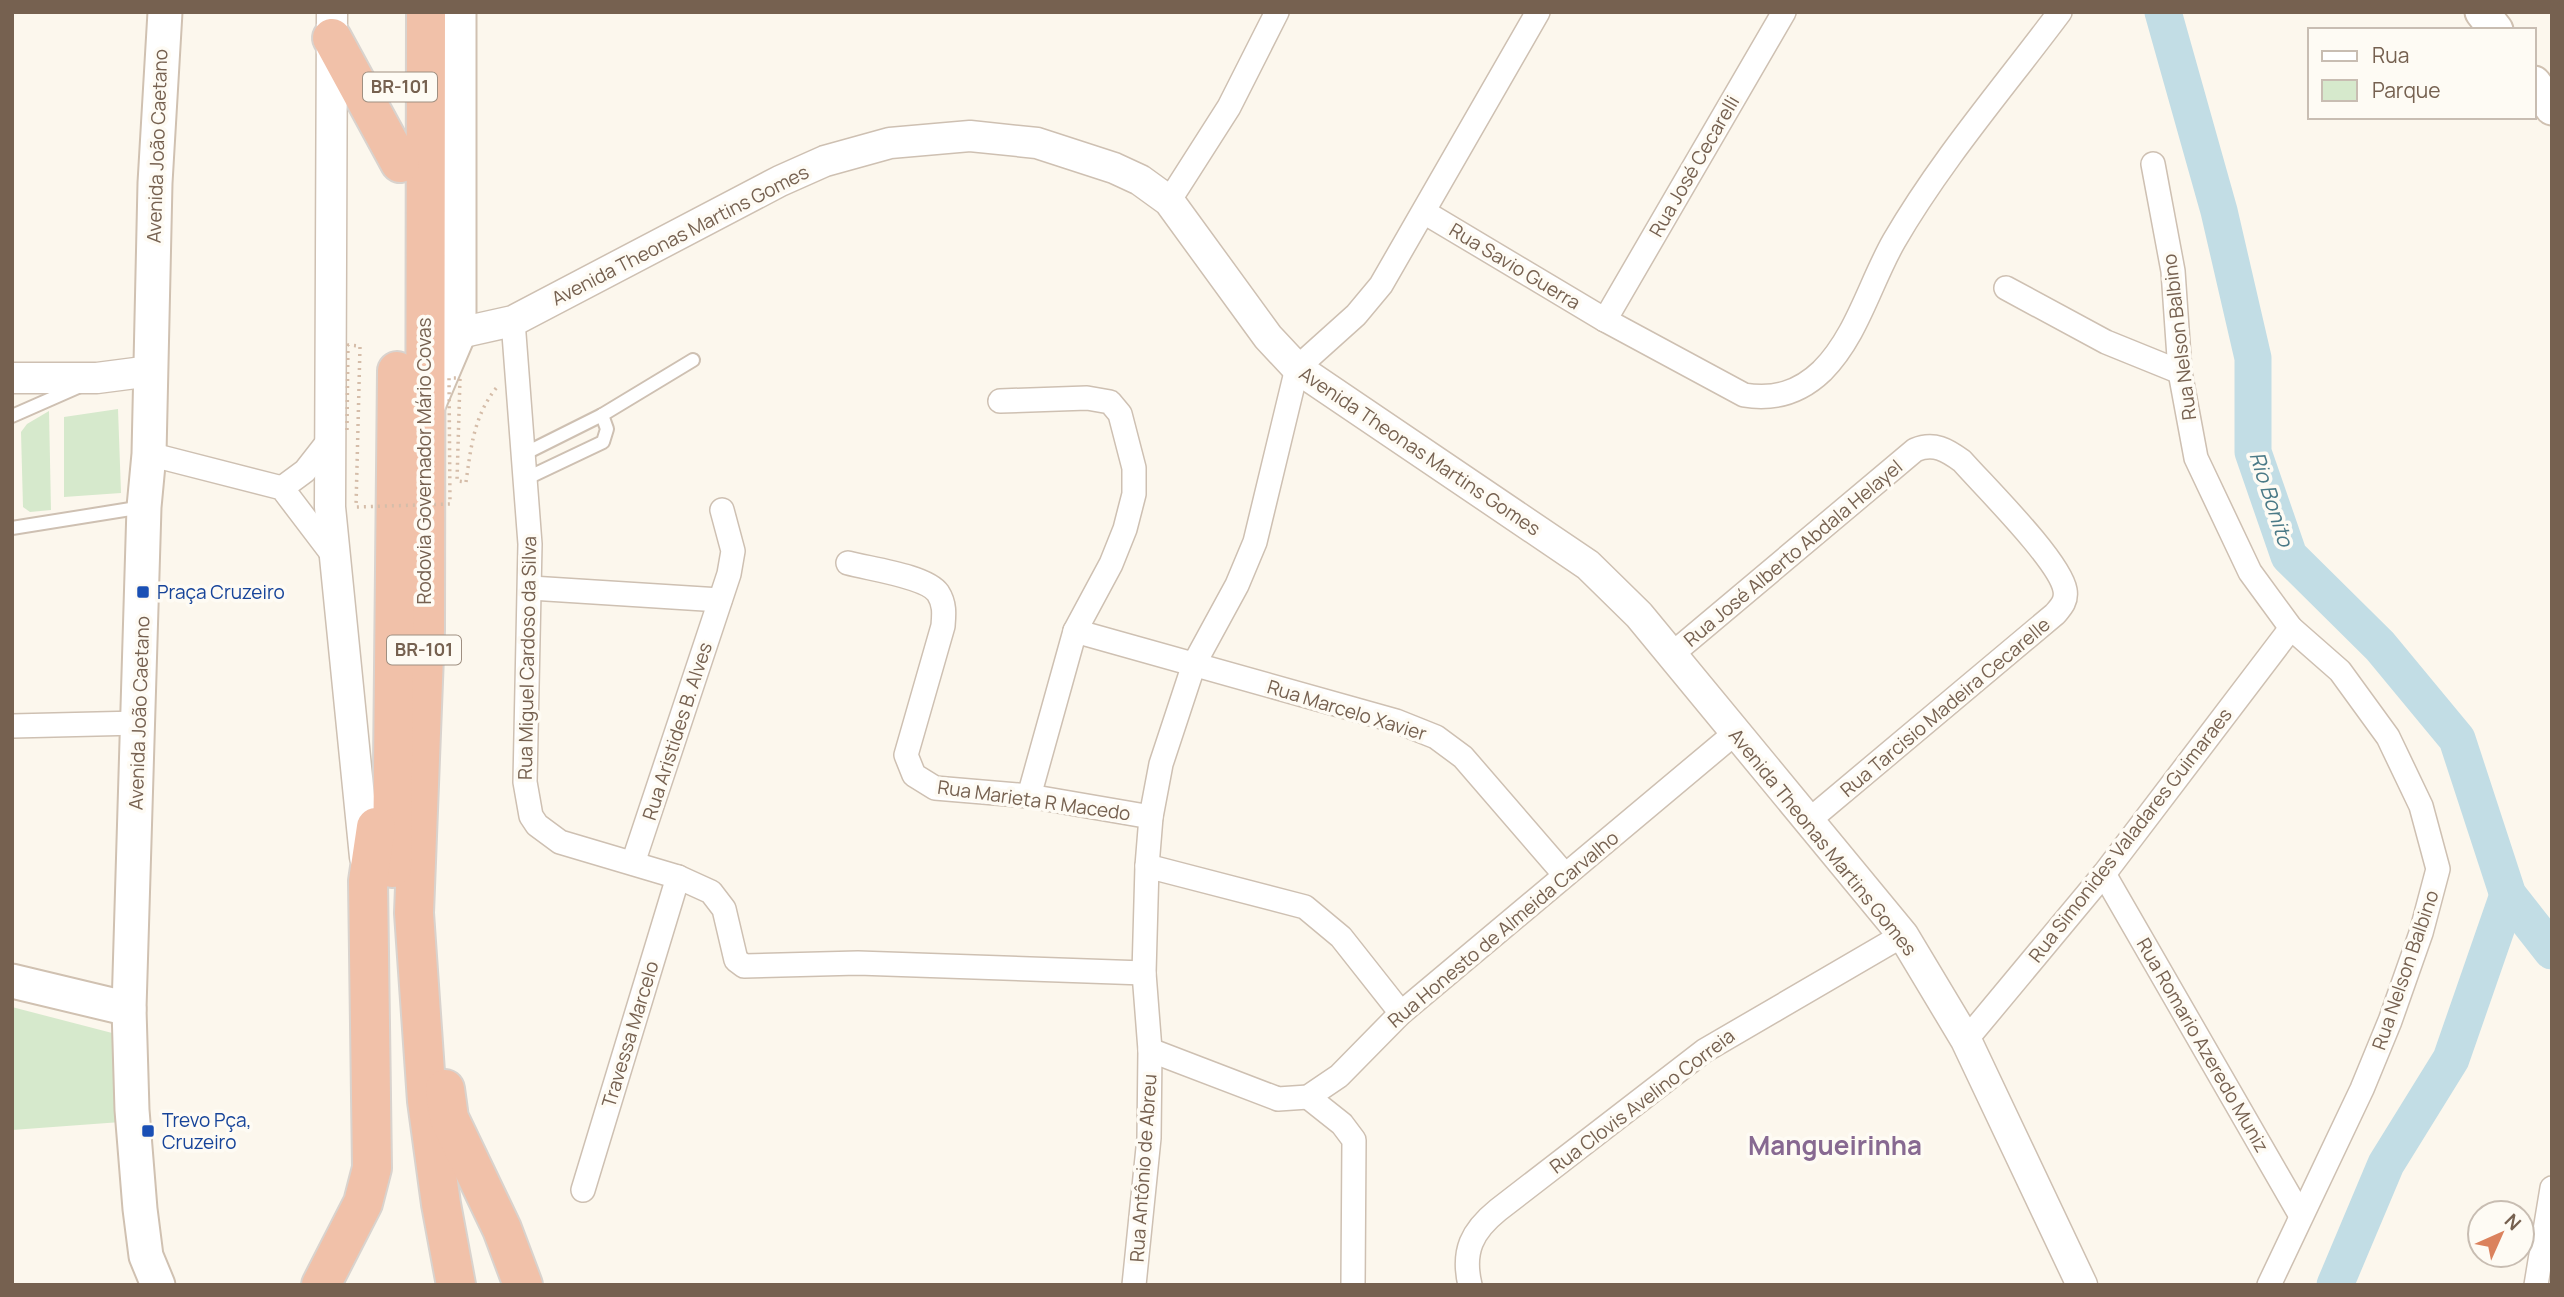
<svg xmlns="http://www.w3.org/2000/svg" width="2564" height="1297" font-family="Manrope,sans-serif">
	<style>
		.green { fill: #d6e9cc }
		.lines { fill: none; stroke-linecap: round; stroke-linejoin: round }
		.river { stroke: #c2dde5; stroke-width: 37 }
		.service-casing { stroke: #cec0b2; stroke-width: 16 }
		.minor-casing { stroke: #cec0b2; stroke-width: 26 }
		.tertiary-casing { stroke: #cec0b2; stroke-width: 33 }
		.secondary-casing { stroke: #d0c1b1; stroke-width: 37 }
		.motorway-casing { stroke: #d9d3ce; stroke-width: 42 }
		.path { stroke: #d5bda9; stroke-width: 3.5; stroke-dasharray: 2 5; stroke-linecap: butt }
		.service { stroke: #fff; stroke-width: 12 }
		.minor { stroke: #fff; stroke-width: 23 }
		.tertiary { stroke: #fff; stroke-width: 30 }
		.secondary { stroke: #fff; stroke-width: 33 }
		.motorway { stroke: #f1c1a9; stroke-width: 38 }
		.path-bridge { stroke: #d5bda9; stroke-width: 3.5; stroke-dasharray: 2 5; stroke-linecap: butt }
		.transit-dot { fill: #1a4fb4; stroke: #fefbf4; stroke-width: 2.5 }
		.labels { text-anchor: middle; stroke-width: 7; stroke-linejoin: round; paint-order: stroke }
		.shield { fill: #fefbf4; stroke: #9f8f81; stroke-width: 2 }
		.shield-label { font-size: 18px; font-weight: bold; fill: #766150 }
		.street-label { font-size: 19px; fill: #766150; stroke: #fefbf4 }
		.transit-label { font-size: 19px; fill: #164399; stroke: #fefbf4; text-anchor: start }
		.water-label { font-size: 21px; font-style: italic; fill: #4b7a87; stroke: #fefbf4 }
		.district-label { font-size: 26px; font-weight: bold; fill: #876991; stroke: #fefbf4 }
	</style>
	<rect width="100%" height="100%" fill="#fcf7ed"/>
	<g class="green">
		<path d="M118,409L121,493L64,497V417Z"/>
		<path d="M49,411L51,510L30,512L23,507L21,432L27,424Z"/>
		<path d="M12,1007L116,1034L121,1122L12,1130Z"/>
	</g>
	<g class="lines">
		<g class="river">
			<path d="M2163,12L2219,211L2253,358V452L2289,556L2380,646L2457,739L2508,895L2552,951"/>
			<path d="M2335,1285L2386,1164L2451,1059L2508,895"/>
		</g>
		<defs>
			<g id="service">
				<path d="M12,416L78,387"/>
				<path d="M522,455L602,415L693,360"/>
				<path d="M523,480L603,442L607,429L602,415"/>
				<path d="M12,528L143,507"/>
			</g>
			<g id="minor">
				<path d="M2153,164L2173,271L2180,372L2196,458L2250,572L2291,628L2340,671L2388,737L2421,806L2438,869L2421,933L2390,1021L2362,1089L2269,1285"/>
				<path d="M1169,201L1229,107L1277,12"/>
				<path d="M1424,212L1605,320L1744,395C1774,400 1799,393 1822,371C1857,336 1870,283 1894,241C1941,160 2004,87 2060,12"/>
				<path d="M2006,288L2106,342L2180,372"/>
				<path d="M1605,320L1784,12"/>
				<path d="M513,321L530,544L525,782L531,816L537,825L560,842L678,877L711,892L724,909L736,960L744,966L858,963L1144,973"/>
				<path d="M1000,401L1087,398L1110,402L1120,414L1134,468V494L1125,529L1111,564L1075,631L1029,796"/>
				<path d="M149,454L282,488L336,559"/>
				<path d="M282,488L305,471L330,439"/>
				<path d="M848,563C870,569 926,576 938,593C945,604 944,614 943,626L906,755L914,775L935,788L1029,796L1151,817"/>
				<path d="M531,588L720,600"/>
				<path d="M1075,631L1396,721L1436,737L1463,757L1565,875"/>
				<path d="M1671,655L1915,450C1934,442 1947,450 1962,461C1985,487 2060,561 2065,590C2067,601 2061,607 2055,614L1807,822"/>
				<path d="M12,726L139,723"/>
				<path d="M633,863L729,574L733,551L722,510"/>
				<path d="M1147,866L1305,907L1341,937L1401,1013"/>
				<path d="M2104,874L2301,1216"/>
				<path d="M1966,1040L2104,874L2291,628"/>
				<path d="M1150,1050L1278,1099L1308,1097L1339,1076L1401,1013L1734,734"/>
				<path d="M1308,1097L1342,1124L1354,1140L1353,1285"/>
				<path d="M583,1190L678,877"/>
				<path d="M1134,1285L1149,1138L1150,1050L1144,973L1147,866L1151,817L1161,764L1194,664L1237,585L1255,542L1297,368L1356,315L1381,285L1538,12"/>
				<path d="M1470,1285C1462,1251 1472,1231 1498,1210L1704,1051L1903,935"/>
				<path d="M2536,1285L2552,1188"/>
			</g>
			<g id="tertiary">
				<path d="M332,12L330,507L365,857"/>
				<path d="M459,333L513,321L780,181L825,161L890,143L970,136L1037,143L1114,168L1140,180L1169,201L1268,337L1297,368L1588,565L1639,615L1903,935L1966,1040L2082,1285"/>
				<path d="M12,378H97L151,371"/>
			</g>
			<g id="secondary">
				<path d="M2482,12L2496,30"/>
				<path d="M2534,83L2552,108"/>
				<path d="M427,408L459,333V12"/>
				<path d="M12,981L129,1009"/>
				<path d="M158,1285L146,1256L140,1209L132,1110L129,1009L144,507L149,454L155,183L165,12"/>
			</g>
			<g id="motorway">
				<path d="M426,12L425,630L414,913L427,1101L441,1204L456,1285"/>
				<path d="M332,38L400,163"/>
				<path d="M392,868L397,371"/>
				<path d="M445,1089L449,1118L502,1229L523,1285"/>
				<path d="M321,1285L363,1203L372,1168L368,881L376,827"/>
			</g>
		</defs>
		<use href="#service" class="service-casing"/>
		<use href="#minor" class="minor-casing"/>
		<use href="#tertiary" class="tertiary-casing"/>
		<use href="#secondary" class="secondary-casing"/>
		<use href="#motorway" class="motorway-casing"/>
		<path class="path" d="M466,482C471,447 474,414 498,386"/>
		<use href="#service" class="service"/>
		<use href="#minor" class="minor"/>
		<use href="#tertiary" class="tertiary"/>
		<use href="#secondary" class="secondary"/>
		<use href="#motorway" class="motorway"/>
		<path class="path-bridge" d="M347,430L348,345L360,346L356,507L450,504L449,378H460L457,481L466,482"/>
	</g>
	<g class="transit-dot">
		<rect x="136" y="585" width="14" height="14" rx="3.5"/>
		<rect x="141" y="1124" width="14" height="14" rx="3.5"/>
	</g>
	<g class="labels">
		<g class="shield">
			<rect x="363" y="72.5" width="74" height="29" rx="5"/>
			<rect x="387" y="635.5" width="74" height="29" rx="5"/>
		</g>
		<g class="shield-label">
			<text x="400" y="93">BR-101</text>
			<text x="424" y="656">BR-101</text>
		</g>
		<g class="street-label">
			<text transform="translate(157 146) rotate(-88)" y="7">Avenida João Caetano</text>
			<text transform="translate(1694 166) rotate(-60)" y="7">Rua José Cecarelli</text>
			<text transform="translate(680 235) rotate(-27)" y="7">Avenida Theonas Martins Gomes</text>
			<text transform="translate(1515 266) rotate(31)" y="7">Rua Savio Guerra</text>
			<text transform="translate(2179 337) rotate(-97)" y="7">Rua Nelson Balbino</text>
			<text transform="translate(1420 451) rotate(34)" y="7">Avenida Theonas Martins Gomes</text>
			<text transform="translate(424 461) rotate(-90)" y="7">Rodovia Governador Mário Covas</text>
			<text transform="translate(1793 553) rotate(-40)" y="7">Rua José Alberto Abdala Helayel</text>
			<text transform="translate(527 658) rotate(-89)" y="7">Rua Miguel Cardoso da Silva</text>
			<text transform="translate(1945 707) rotate(-40)" y="7">Rua Tarcisio Madeira Cecarelle</text>
			<text transform="translate(1347 710) rotate(17)" y="7">Rua Marcelo Xavier</text>
			<text transform="translate(139 713) rotate(-88)" y="7">Avenida João Caetano</text>
			<text transform="translate(677 731) rotate(-72)" y="7">Rua Aristides B. Alves</text>
			<text transform="translate(1034 800) rotate(8)" y="7">Rua Marieta R Macedo</text>
			<text transform="translate(2130 835) rotate(-52)" y="7">Rua Simonides Valadares Guimaraes</text>
			<text transform="translate(1823 842) rotate(51)" y="7">Avenida Theonas Martins Gomes</text>
			<text transform="translate(1503 929) rotate(-40)" y="7">Rua Honesto de Almeida Carvalho</text>
			<text transform="translate(2405 970) rotate(-71)" y="7">Rua Nelson Balbino</text>
			<text transform="translate(630 1034) rotate(-73)" y="7">Travessa Marcelo</text>
			<text transform="translate(2203 1045) rotate(60)" y="7">Rua Romario Azeredo Muniz</text>
			<text transform="translate(1642 1101) rotate(-37)" y="7">Rua Clovis Avelino Correia</text>
			<text transform="translate(1143 1168) rotate(-86)" y="7">Rua Antônio de Abreu</text>
		</g>
		<g class="transit-label">
			<text x="157" y="599">Praça Cruzeiro</text>
			<text x="162" y="1127">Trevo Pça,<tspan x="162" dy="22">Cruzeiro</tspan></text>
		</g>
		<g class="water-label">
			<text transform="translate(2271 499) rotate(72)" y="7">Rio Bonito</text>
		</g>
		<g class="district-label">
			<text x="1835" y="1155">Mangueirinha</text>
		</g>
	</g>
	<rect width="2564" height="1297" fill="none" stroke="#766150" stroke-width="28"/>
	<rect x="2308" y="28" width="228" height="91" fill="#fefbf4" stroke="#c8bdb2" stroke-width="2"/>
	<rect x="2322" y="51" width="35" height="10" fill="#ffffff" stroke="#c8bdb2" stroke-width="2"/>
	<text x="2372" y="63" font-size="21" fill="#766150">Rua</text>
	<rect x="2322" y="80" width="35" height="21" fill="#d6e9cc" stroke="#c8bdb2" stroke-width="2"/>
	<text x="2372" y="98" font-size="21" fill="#766150">Parque</text>
	<g transform="translate(2501 1234) rotate(45)"><circle r="33" fill="#fefbf4" stroke="#c8bdb2" stroke-width="2"/>
	<path d="M0-5L12 26L0 18L-12 26Z" fill="#db825d"/>
	<text y="-10" font-size="19" font-weight="bold" text-anchor="middle" fill="#766150">N</text>
	</g>
</svg>
